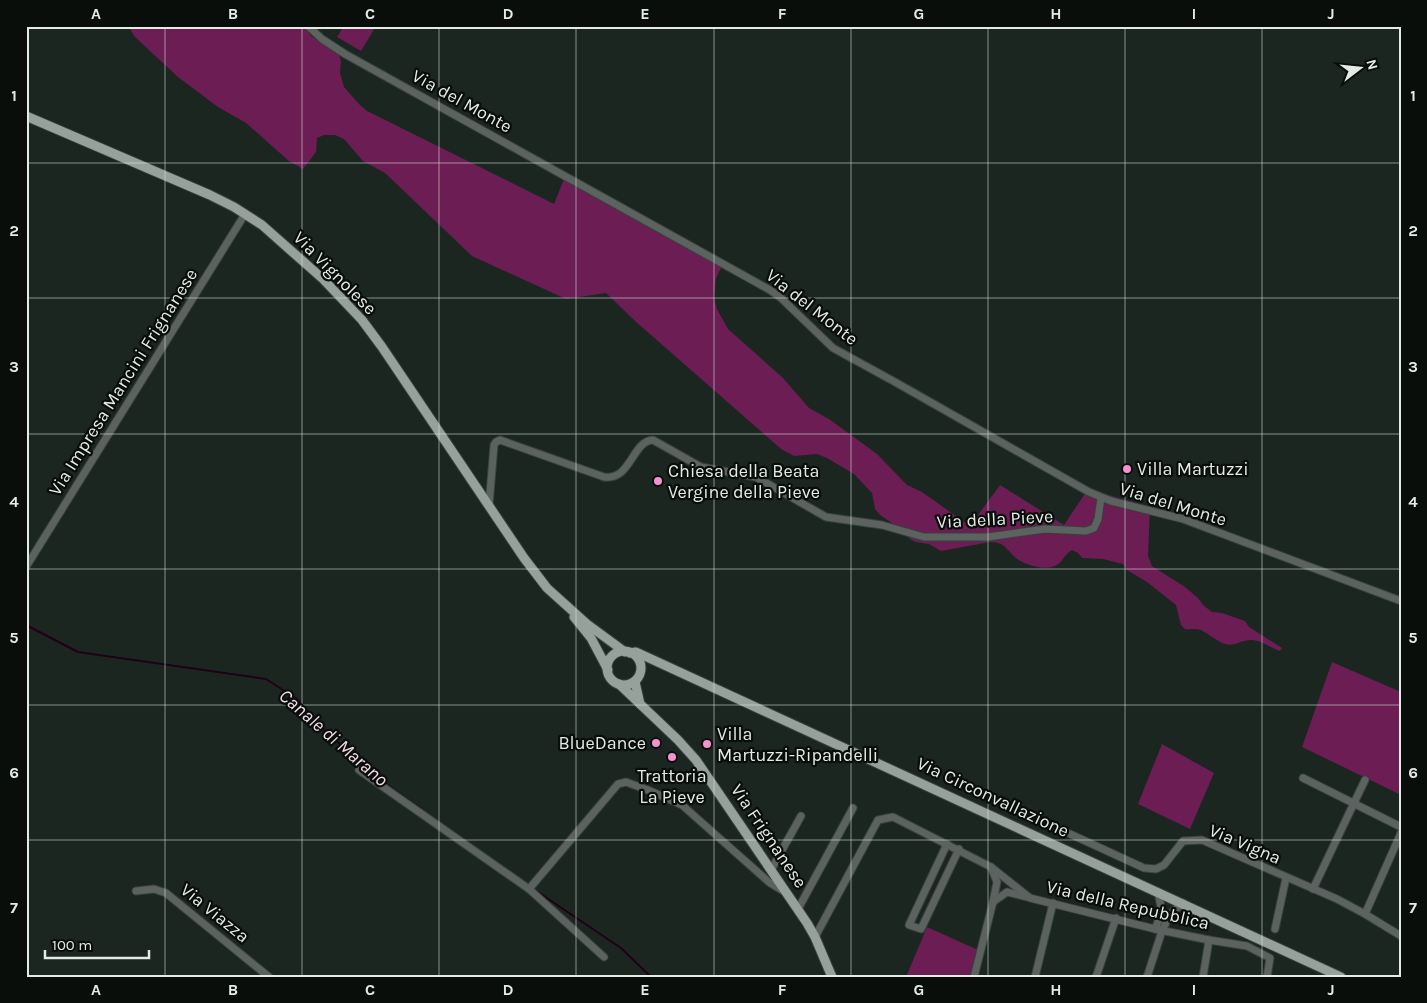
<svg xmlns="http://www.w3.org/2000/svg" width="1427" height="1003" font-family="Karla,sans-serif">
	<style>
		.green { fill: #6b1d54 }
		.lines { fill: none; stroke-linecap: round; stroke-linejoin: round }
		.stream { stroke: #210017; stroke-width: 2 }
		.minor-casing { stroke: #37423c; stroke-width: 9 }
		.major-casing { stroke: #37423c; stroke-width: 11 }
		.minor { stroke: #5c625f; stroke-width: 7 }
		.major { stroke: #95a19a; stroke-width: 9 }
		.grid { fill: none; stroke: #e4ebe7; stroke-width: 1; stroke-opacity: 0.55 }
		.poi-dot { fill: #f590d1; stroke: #090e0b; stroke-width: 2 }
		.labels { text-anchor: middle; stroke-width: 4.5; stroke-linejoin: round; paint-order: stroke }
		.street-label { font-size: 18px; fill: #e4ebe7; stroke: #090e0b }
		.poi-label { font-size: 18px; fill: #e4ebe7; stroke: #090e0b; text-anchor: start }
		.water-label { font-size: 19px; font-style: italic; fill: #f2dae8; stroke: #090e0b }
		.neatline { fill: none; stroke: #e4ebe7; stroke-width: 2 }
		.grid-label { font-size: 16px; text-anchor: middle; font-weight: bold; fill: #e4ebe7 }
	</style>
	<rect width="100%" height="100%" fill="#1b2620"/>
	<g class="green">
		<path d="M128,26H304L311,36L339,54L341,61L340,73L344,87L359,104L367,111L554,204L566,174L722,266L716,278L714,298L717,309L728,329L783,378L809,408L829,419L877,454L907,485L922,492L970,526L1000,485L1064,525L1088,489L1150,507L1148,556L1152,566L1185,587L1198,598L1203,605L1212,612L1222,613L1245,621L1249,627L1282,648L1280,651C1270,648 1262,640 1251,640C1241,640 1235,647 1225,644C1216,641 1209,634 1201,630C1195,628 1191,630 1185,629L1181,625L1176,605L1147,582L1127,570L1123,564L1103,559L1082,558L1078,553L1072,550C1064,554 1063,563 1055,566C1044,571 1025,565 1016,558C1005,549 1007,543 990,542L941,551L929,544L916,542L910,539L904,531L880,515L875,509L872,493L854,474L827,458L817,454L794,456L781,449L635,321L606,293L566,299L472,256L385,173L363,161L344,139L335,135H324L317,138L316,152L303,169L289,161L246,123L218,107L178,77L135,37Z"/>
		<path d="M344,26H376L361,51L337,37Z"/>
		<path d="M1332,662L1401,692V791L1399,794L1302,747Z"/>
		<path d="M1162,744L1214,773L1190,829L1138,804Z"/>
		<path d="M927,927L978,950L971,977H906Z"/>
	</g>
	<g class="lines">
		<g class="stream">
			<path d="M26,625L78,652L266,679L297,699L317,723L371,773L424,811"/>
			<path d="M538,892L621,948L651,977"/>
		</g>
		<defs>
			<g id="minor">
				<path d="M308,26L322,39L345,54L770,290L781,298L833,348L895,382L1089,492L1111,501L1183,519L1401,601"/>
				<path d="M489,506L494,445L496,442L500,440L604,477C631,481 632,441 653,440L701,467L756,477L826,517L882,525L924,537H988L1045,529L1086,531L1094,528L1098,519L1101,498"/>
				<path d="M26,567L245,214"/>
				<path d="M359,770L529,889L604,957"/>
				<path d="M1303,778L1401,827"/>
				<path d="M1055,827L1144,868L1156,869L1164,865L1183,841L1202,840L1337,899L1365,914L1401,936"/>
				<path d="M947,844L909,925L921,929L959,849"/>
				<path d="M771,870L801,816"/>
				<path d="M529,889L618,784L626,782L648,790L682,805L770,883L785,892"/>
				<path d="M1313,889L1365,780"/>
				<path d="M136,891L154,889L166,893L269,977"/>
				<path d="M993,902L1007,892L1027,897"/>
				<path d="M798,909L853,808"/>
				<path d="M1365,914L1401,833"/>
				<path d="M1155,929L1162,912L1158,892"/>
				<path d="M1275,929L1286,878"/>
				<path d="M815,937L878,820L893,817L991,867L1030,898L1155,929L1209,940L1247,946L1270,958L1267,977"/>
				<path d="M974,977L993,902L997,882L991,867"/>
				<path d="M1035,977L1053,903"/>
				<path d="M1096,977L1116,918"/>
				<path d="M1147,977L1162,931L1170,914L1183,903"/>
				<path d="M1203,977L1209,940"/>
			</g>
			<g id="major">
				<path d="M26,116L210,195L234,207L262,225L323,279L362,320L382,347L524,558L547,588L587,624L625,652"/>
				<path d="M574,617L591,638L608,670"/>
				<circle cx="624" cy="668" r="17"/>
				<path d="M630,653L636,652L1341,977"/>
				<path d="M635,682L640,704"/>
				<path d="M619,684L678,740L696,760L807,923L815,937L832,977"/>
			</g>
		</defs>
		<use href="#minor" class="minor-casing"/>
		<use href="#major" class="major-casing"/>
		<use href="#minor" class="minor"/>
		<use href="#major" class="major"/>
	</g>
	<path class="grid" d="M165,26V977M302,26V977M439,26V977M576,26V977M714,26V977M851,26V977M988,26V977M1125,26V977M1262,26V977M26,163H1401M26,298H1401M26,434H1401M26,569H1401M26,705H1401M26,840H1401"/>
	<g class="poi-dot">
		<circle cx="1127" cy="469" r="5"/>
		<circle cx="658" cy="481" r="5"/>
		<circle cx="656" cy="743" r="5"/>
		<circle cx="707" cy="744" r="5"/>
		<circle cx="672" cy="757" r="5"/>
	</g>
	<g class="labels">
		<g class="street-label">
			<text transform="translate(462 101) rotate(29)" y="6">Via del Monte</text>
			<text transform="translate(335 273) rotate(45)" y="6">Via Vignolese</text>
			<text transform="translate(812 307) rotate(38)" y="6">Via del Monte</text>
			<text transform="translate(123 382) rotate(-58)" y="6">Via Impresa Mancini Frignanese</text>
			<text transform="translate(1173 504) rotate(17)" y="6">Via del Monte</text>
			<text transform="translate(995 519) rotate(-3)" y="6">Via della Pieve</text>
			<text transform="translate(993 797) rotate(25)" y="6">Via Circonvallazione</text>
			<text transform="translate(769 836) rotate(56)" y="6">Via Frignanese</text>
			<text transform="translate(1245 844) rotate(23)" y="6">Via Vigna</text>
			<text transform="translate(1128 905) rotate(13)" y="6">Via della Repubblica</text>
			<text transform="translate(215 913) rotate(39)" y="6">Via Viazza</text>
		</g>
		<g class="poi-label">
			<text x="1137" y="475">Villa Martuzzi</text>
			<text x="668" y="477">Chiesa della Beata<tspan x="668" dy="21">Vergine della Pieve</tspan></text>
			<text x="717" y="740">Villa<tspan x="717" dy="21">Martuzzi-Ripandelli</tspan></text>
			<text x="646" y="749" text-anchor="end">BlueDance</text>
			<text x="672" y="782" text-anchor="middle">Trattoria<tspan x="672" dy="21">La Pieve</tspan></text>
		</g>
		<g class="water-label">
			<text transform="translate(334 737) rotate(41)" y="7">Canale di Marano</text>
		</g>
	</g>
	<rect width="1427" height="1003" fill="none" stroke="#090e0b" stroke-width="55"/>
	<g transform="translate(1360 68) rotate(74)" stroke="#090e0b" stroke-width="4" paint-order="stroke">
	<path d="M0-4L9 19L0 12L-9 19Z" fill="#e4ebe7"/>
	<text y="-8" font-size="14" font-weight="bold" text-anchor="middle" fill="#e4ebe7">N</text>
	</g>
	<path d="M45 950v8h104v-8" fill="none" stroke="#e4ebe7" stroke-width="2.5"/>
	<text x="52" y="950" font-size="15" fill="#e4ebe7" stroke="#090e0b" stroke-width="4" paint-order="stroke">100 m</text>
	<rect x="28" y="28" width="1372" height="948" class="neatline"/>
	<g class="grid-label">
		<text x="96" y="19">A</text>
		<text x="233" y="19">B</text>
		<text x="370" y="19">C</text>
		<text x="508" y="19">D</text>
		<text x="645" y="19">E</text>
		<text x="782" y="19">F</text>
		<text x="919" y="19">G</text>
		<text x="1056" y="19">H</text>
		<text x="1194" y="19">I</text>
		<text x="1331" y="19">J</text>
		<text x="14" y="101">1</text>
		<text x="1413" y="101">1</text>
		<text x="14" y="236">2</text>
		<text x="1413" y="236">2</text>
		<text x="14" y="372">3</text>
		<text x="1413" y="372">3</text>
		<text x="14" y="507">4</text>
		<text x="1413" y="507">4</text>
		<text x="14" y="643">5</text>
		<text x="1413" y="643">5</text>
		<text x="14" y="778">6</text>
		<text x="1413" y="778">6</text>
		<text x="14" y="913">7</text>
		<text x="1413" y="913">7</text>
		<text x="96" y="995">A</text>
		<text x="233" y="995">B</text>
		<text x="370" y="995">C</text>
		<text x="508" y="995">D</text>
		<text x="645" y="995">E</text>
		<text x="782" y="995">F</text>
		<text x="919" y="995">G</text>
		<text x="1056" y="995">H</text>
		<text x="1194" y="995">I</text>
		<text x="1331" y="995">J</text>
	</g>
</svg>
